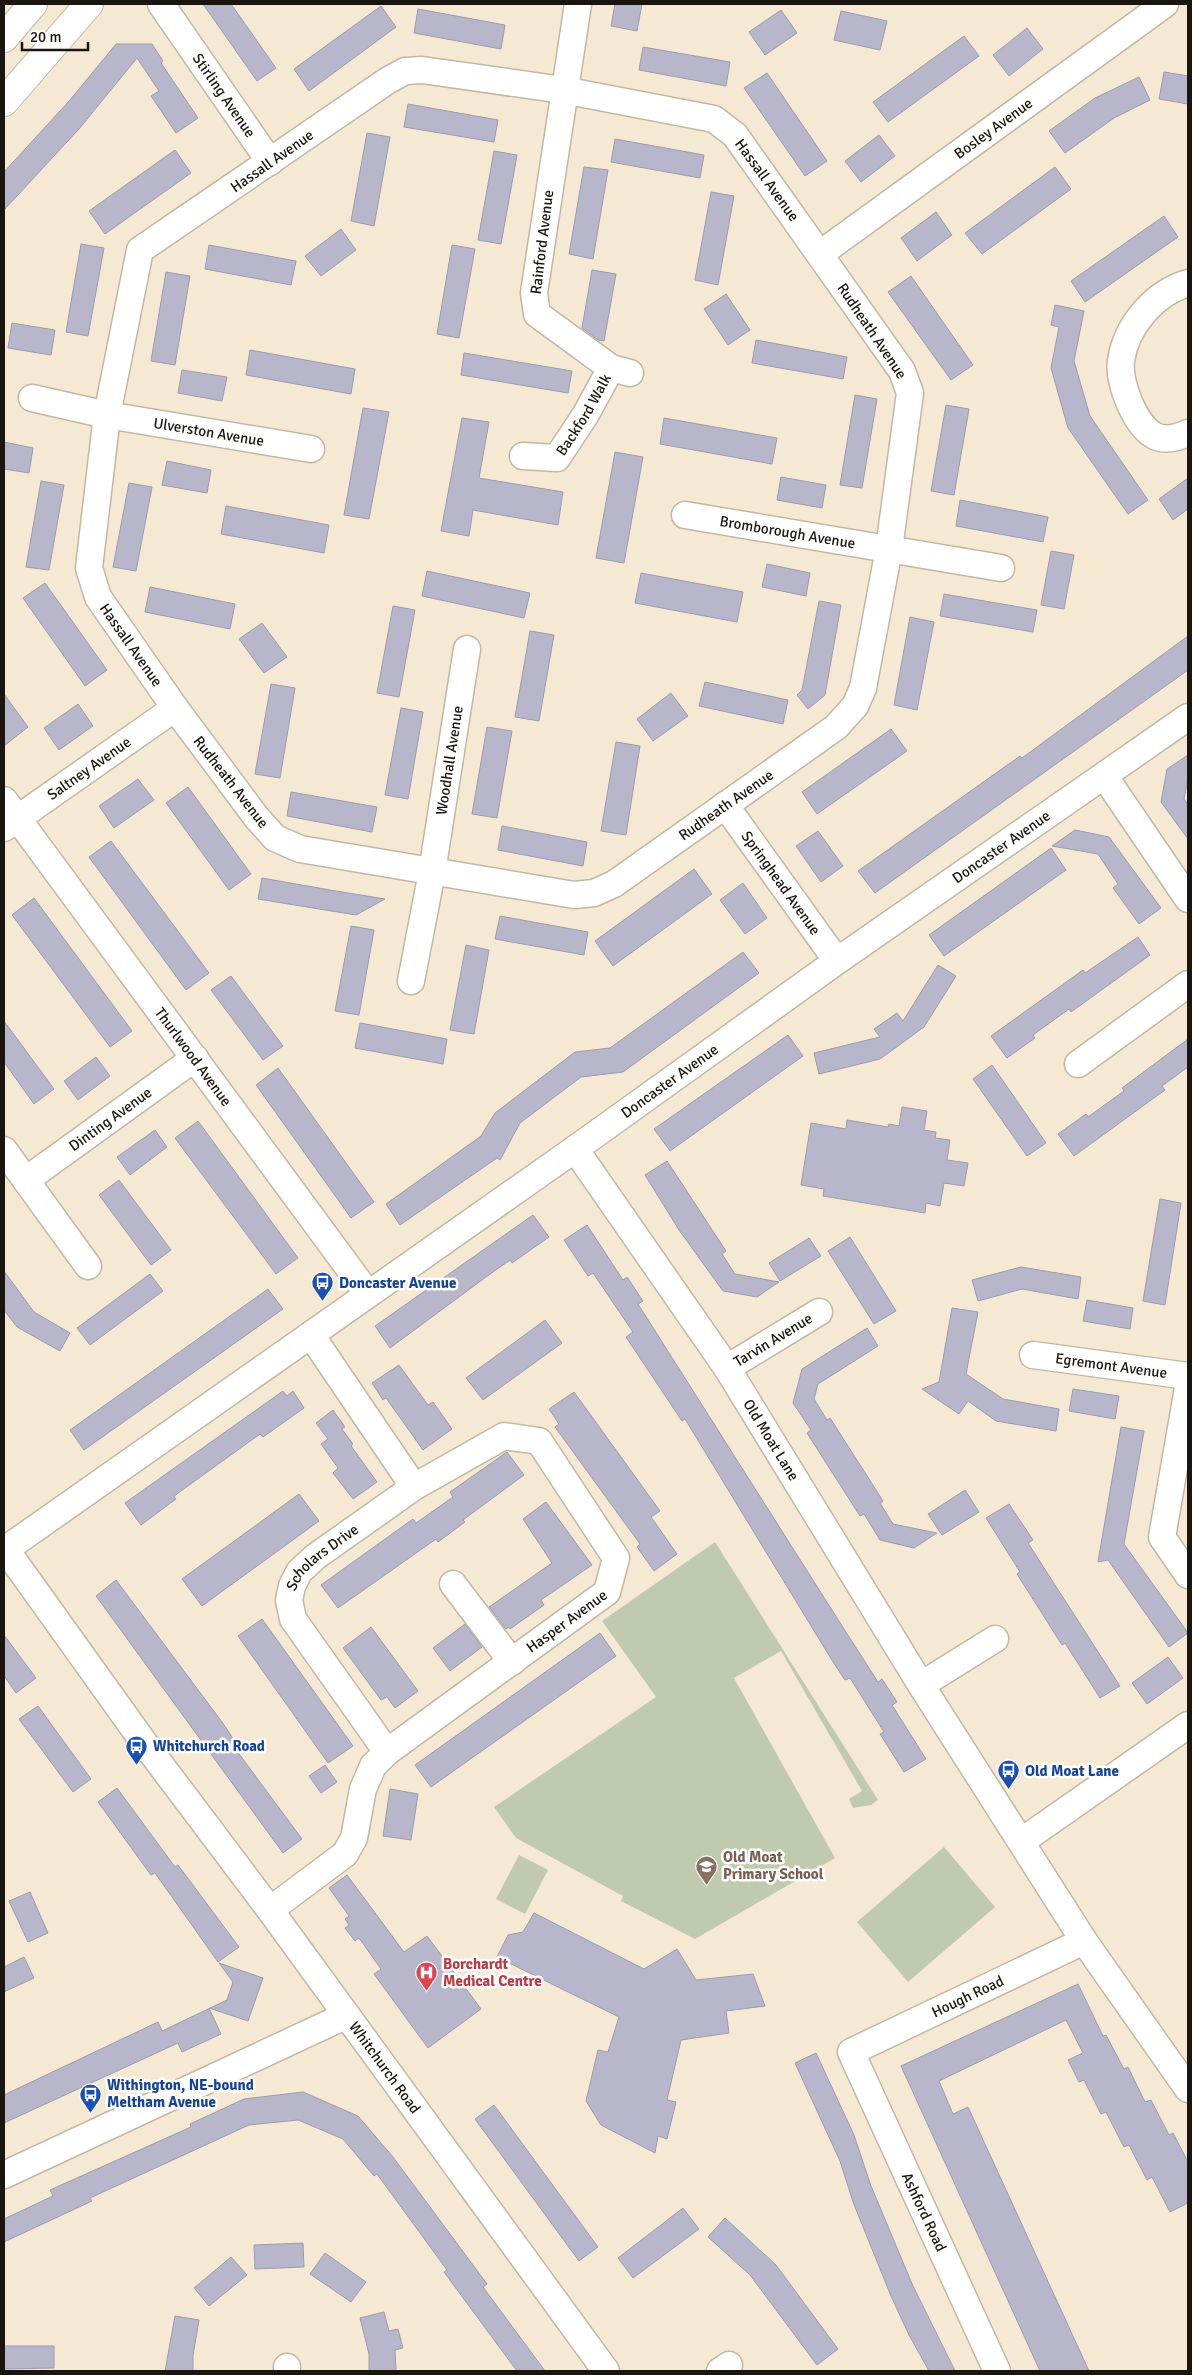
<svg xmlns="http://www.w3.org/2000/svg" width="1192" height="2375" font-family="Signika,sans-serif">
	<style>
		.green { fill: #bfcaaf }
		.building { fill: #b7b6cb; stroke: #9c9bb0 }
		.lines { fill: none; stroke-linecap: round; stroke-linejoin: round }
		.minor-casing { stroke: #c3b7a3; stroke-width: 29 }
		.highway-casing { stroke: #c3b7a3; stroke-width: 30 }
		.minor { stroke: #fff; stroke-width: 26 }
		.highway { stroke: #fff; stroke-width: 28 }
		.labels { text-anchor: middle; stroke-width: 5; stroke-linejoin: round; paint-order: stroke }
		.street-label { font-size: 15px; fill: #1a150e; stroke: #fff }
		.transit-label { font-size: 15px; font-weight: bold; fill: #164399; stroke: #fff; text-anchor: start }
		.education-label { font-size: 15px; font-weight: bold; fill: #785e54; stroke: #fff; text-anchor: start }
		.health-label { font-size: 15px; font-weight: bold; fill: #be3a42; stroke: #fff; text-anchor: start }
	</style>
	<rect width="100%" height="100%" fill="#f5e9d4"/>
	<g class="green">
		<path d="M715,1542L878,1800L871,1805L853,1808L849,1799L862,1791L781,1651L734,1678L835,1858L695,1939L621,1901L623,1896L516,1838L494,1807L656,1697L602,1621Z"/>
		<path d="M944,1847L995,1907L908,1982L857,1922Z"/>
		<path d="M519,1855L548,1870L525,1914L496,1899Z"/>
	</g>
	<g class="building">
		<path d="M203,4H231L276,68L257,81Z"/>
		<path d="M615,4H642L637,31L611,26Z"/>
		<path d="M381,6L396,27L309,91L294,69Z"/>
		<path d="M418,9L505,25L501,49L414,33Z"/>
		<path d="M781,10L797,33L765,55L749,32Z"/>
		<path d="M841,11L887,21L880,50L834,40Z"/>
		<path d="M1027,28L1043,49L1009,76L993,55Z"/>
		<path d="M964,36L979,56L888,122L873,102Z"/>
		<path d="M116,44H152L163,61L161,63L198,118L176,133L151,96L159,91L137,58L79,129L4,210V172L70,100Z"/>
		<path d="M643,47L730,62L726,86L639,70Z"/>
		<path d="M1164,72L1188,76V104L1159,99Z"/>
		<path d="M767,73L827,161L805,176L744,88Z"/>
		<path d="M1139,77L1150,100L1114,118L1065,153L1049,131L1095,98Z"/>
		<path d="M408,104L498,120L494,142L404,127Z"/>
		<path d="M367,133L390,137L374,226L351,221Z"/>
		<path d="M879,135L895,156L861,182L845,161Z"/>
		<path d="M615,139L704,155L700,178L611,162Z"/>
		<path d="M175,150L191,173L105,234L89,211Z"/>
		<path d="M494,151L517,155L501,244L478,240Z"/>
		<path d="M584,167L608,170L593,259L569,254Z"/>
		<path d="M1055,167L1071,189L982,254L965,233Z"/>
		<path d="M711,192L734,196L718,285L695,280Z"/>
		<path d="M936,212L952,235L917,261L901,238Z"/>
		<path d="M1164,216L1178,237L1085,302L1071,281Z"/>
		<path d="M341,229L356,250L321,276L305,256Z"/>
		<path d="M81,244L104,248L88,336L66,332Z"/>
		<path d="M209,245L296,261L291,285L205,269Z"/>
		<path d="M452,245L475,249L459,338L437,334Z"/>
		<path d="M592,270L616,274L604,341L598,340L582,328Z"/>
		<path d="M166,272L190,276L175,365L151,361Z"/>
		<path d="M911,276L973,365L951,380L888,292Z"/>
		<path d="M726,294L750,330L728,345L704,309Z"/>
		<path d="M1055,305L1084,311L1074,361L1090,416L1148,500L1128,514L1068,428L1051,368L1059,327L1051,325Z"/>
		<path d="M12,323L55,330L51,355L8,348Z"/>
		<path d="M756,340L847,357L843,379L752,363Z"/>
		<path d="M250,350L355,369L351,394L246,375Z"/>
		<path d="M464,353L572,371L568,393L461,375Z"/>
		<path d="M182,370L227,377L222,401L178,393Z"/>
		<path d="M855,395L877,399L862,488L840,485Z"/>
		<path d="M946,405L969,409L954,495L931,491Z"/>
		<path d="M363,408L389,412L369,519L344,515Z"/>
		<path d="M462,418L489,422L479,478L563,492L558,525L473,510L469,536L441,531Z"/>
		<path d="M664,418L777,438L772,464L660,444Z"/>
		<path d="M4,442L33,448L29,473L4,469Z"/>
		<path d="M615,452L643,457L624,563L596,558Z"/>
		<path d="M167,461L211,470L207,493L162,485Z"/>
		<path d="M781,477L826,485L822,508L777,500Z"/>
		<path d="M1188,478V509L1173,520L1159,499Z"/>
		<path d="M41,481L64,485L49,570L26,567Z"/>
		<path d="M129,483L152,487L136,571L113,567Z"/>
		<path d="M960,500L1048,517L1043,542L956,526Z"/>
		<path d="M226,506L329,525L324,553L221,534Z"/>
		<path d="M1051,551L1074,555L1064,609L1041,605Z"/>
		<path d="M767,564L810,573L806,596L762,587Z"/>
		<path d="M427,571L530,593L524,618L422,596Z"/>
		<path d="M641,573L743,592L737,622L635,603Z"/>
		<path d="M45,583L107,670L85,686L23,598Z"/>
		<path d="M150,587L235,604L230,629L145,612Z"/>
		<path d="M944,594L1037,610L1033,632L940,616Z"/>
		<path d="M819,601L841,605L825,695L808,709L797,695L802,690Z"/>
		<path d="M393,606L415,610L399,697L377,693Z"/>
		<path d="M910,617L934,622L917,710L894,705Z"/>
		<path d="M262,623L287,657L264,673L239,639Z"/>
		<path d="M530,631L554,635L539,721L515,717Z"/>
		<path d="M1188,636V670L875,893L858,871L1020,756L1022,758Z"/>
		<path d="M705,682L788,700L783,724L699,706Z"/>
		<path d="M271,684L295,688L280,778L255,774Z"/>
		<path d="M671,693L688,716L653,741L637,719Z"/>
		<path d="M4,694L28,727L4,746Z"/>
		<path d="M78,704L93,726L59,750L44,728Z"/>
		<path d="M401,708L423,712L408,799L385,795Z"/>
		<path d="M487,727L512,731L497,818L472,814Z"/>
		<path d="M891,729L907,751L817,814L802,792Z"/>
		<path d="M616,742L640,746L626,835L601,831Z"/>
		<path d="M1188,755V778L1184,799L1188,804V839L1161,802L1167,769Z"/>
		<path d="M138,779L154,800L114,828L99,806Z"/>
		<path d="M188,787L251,874L229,890L166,803Z"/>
		<path d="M291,792L377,807L372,832L287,816Z"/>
		<path d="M502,826L587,842L583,866L498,850Z"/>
		<path d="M1075,830L1109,837L1161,908L1139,924L1113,888L1118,884L1098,854L1052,846Z"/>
		<path d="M818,831L843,866L821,882L796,846Z"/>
		<path d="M111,841L209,973L186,990L89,857Z"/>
		<path d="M1051,848L1066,870L944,956L929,935Z"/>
		<path d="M694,869L712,894L613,966L595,941Z"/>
		<path d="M262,878L330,890L385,899L356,915L258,899Z"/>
		<path d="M743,883L767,918L745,934L720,900Z"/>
		<path d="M34,898L132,1031L110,1047L12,915Z"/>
		<path d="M500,916L588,932L584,955L495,939Z"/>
		<path d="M351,926L374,930L359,1015L335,1011Z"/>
		<path d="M1138,937L1150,955L1071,1012L1069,1009L1033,1035L1035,1038L1007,1058L991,1036L1083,970L1085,973Z"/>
		<path d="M466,945L489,950L474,1034L450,1030Z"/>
		<path d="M743,952L759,973L623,1072L581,1077L520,1123L500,1160L497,1158L400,1225L386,1204L481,1136L495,1113L575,1052L610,1048Z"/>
		<path d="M938,965L956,976L924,1027L880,1059L819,1074L814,1053L880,1037L874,1029L897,1013L903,1021Z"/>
		<path d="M231,976L283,1046L263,1060L211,990Z"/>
		<path d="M4,1021L54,1089L34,1104L4,1062Z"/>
		<path d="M360,1023L447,1039L443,1064L355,1048Z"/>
		<path d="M788,1035L803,1056L670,1151L654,1129Z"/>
		<path d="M1188,1039V1067L1162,1086L1165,1090L1074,1156L1058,1134L1086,1114L1088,1117L1124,1091L1122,1088Z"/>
		<path d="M96,1057L110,1076L78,1100L64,1081Z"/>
		<path d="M992,1065L1046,1143L1027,1156L973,1079Z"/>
		<path d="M278,1068L374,1202L351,1218L256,1085Z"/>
		<path d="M902,1107L927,1111L924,1130L936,1132L935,1138L950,1140L947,1160L968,1163L964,1186L944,1183L940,1206L926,1203L925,1213L823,1196L824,1189L801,1185L811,1123L846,1129L847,1120L888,1127L889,1124L899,1126Z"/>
		<path d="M198,1121L298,1258L276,1274L175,1138Z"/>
		<path d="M155,1130L167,1147L130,1175L117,1157Z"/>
		<path d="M667,1161L726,1251L722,1254L735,1274L779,1282L757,1297L723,1291L679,1230L645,1175Z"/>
		<path d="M119,1180L171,1250L151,1265L99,1195Z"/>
		<path d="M1160,1199L1181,1203L1165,1305L1143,1301Z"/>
		<path d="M533,1215L549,1237L512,1263L510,1260L486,1277L390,1348L375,1326Z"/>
		<path d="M587,1225L623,1280L627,1277L643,1301L638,1304L844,1629L878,1682L882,1679L897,1702L892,1705L926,1759L904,1772L880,1734L884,1732L850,1678L845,1680L833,1662L685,1419L682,1421L626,1337L633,1332L593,1273L588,1276L564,1240Z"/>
		<path d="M850,1237L896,1311L874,1324L828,1251Z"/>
		<path d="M809,1238L821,1256L780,1281L769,1263Z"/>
		<path d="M1021,1267L1081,1277L1078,1299L1022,1289L978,1301L972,1280Z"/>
		<path d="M4,1271L34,1312L70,1333L60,1351L17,1327L4,1310Z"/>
		<path d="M150,1274L163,1291L90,1345L77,1328Z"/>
		<path d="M268,1289L283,1309L84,1450L70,1430Z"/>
		<path d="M1087,1300L1133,1308L1130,1329L1083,1321Z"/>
		<path d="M952,1308L978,1312L966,1374L1003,1399L1059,1409L1056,1431L996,1421L968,1401L959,1414L922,1389L939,1382Z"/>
		<path d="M545,1320L562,1343L483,1400L466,1378Z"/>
		<path d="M867,1328L878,1346L818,1384L814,1399L827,1420L830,1418L871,1482L883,1501L880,1503L893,1524L937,1533L914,1548L880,1540L864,1514L860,1516L807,1433L811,1430L793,1403L802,1369Z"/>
		<path d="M399,1365L428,1405L433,1402L452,1429L423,1450L386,1398L383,1400L372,1383Z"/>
		<path d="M1073,1389L1119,1396L1115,1419L1069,1411Z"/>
		<path d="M283,1391L287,1396L293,1391L304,1408L263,1437L260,1434L235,1452L174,1496L176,1499L141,1525L125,1503Z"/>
		<path d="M574,1392L660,1511L651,1517L677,1554L654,1571L637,1547L640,1544L555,1427L559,1424L549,1409Z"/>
		<path d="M333,1410L345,1427L342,1429L353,1444L351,1446L377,1482L353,1499L333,1473L338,1468L321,1444L328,1439L316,1423Z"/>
		<path d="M1121,1427L1144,1431L1124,1544L1188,1633L1169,1647L1108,1560L1098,1562Z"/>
		<path d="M507,1452L524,1475L463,1520L465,1522L438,1542L436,1539L338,1608L321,1585L413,1519L416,1523L453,1497L450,1492Z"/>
		<path d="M965,1490L979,1512L942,1535L928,1514Z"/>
		<path d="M299,1494L319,1521L202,1606L182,1579Z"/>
		<path d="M546,1502L592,1565L541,1600L544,1605L510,1629L509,1627L506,1629L489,1607L552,1563L523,1519Z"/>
		<path d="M1009,1504L1033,1540L1028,1543L1120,1686L1100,1698L1065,1643L1062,1645L1017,1574L1020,1572L986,1518Z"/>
		<path d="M116,1580L222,1722L234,1740L231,1743L302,1839L283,1853L96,1596Z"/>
		<path d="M262,1619L353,1746L328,1763L238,1636Z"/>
		<path d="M465,1624L482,1647L450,1671L433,1648Z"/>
		<path d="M371,1627L418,1691L395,1708L387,1697L381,1700L343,1648Z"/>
		<path d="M600,1633L616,1656L431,1787L415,1765Z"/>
		<path d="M4,1635L36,1678L16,1693L4,1676Z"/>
		<path d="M1168,1657L1183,1678L1147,1704L1132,1683Z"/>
		<path d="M38,1706L91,1779L73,1792L19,1719Z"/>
		<path d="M325,1765L337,1782L321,1793L309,1776Z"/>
		<path d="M117,1788L175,1867L178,1865L239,1947L218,1962L155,1873L151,1875L98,1802Z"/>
		<path d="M390,1789L418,1794L411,1840L383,1836Z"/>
		<path d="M347,1875L404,1952L427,1936L481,2009L428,2048L374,1974L381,1969L359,1938L355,1941L345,1928L349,1925L345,1919L349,1916L329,1888Z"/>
		<path d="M30,1892L48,1933L28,1942L9,1901Z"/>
		<path d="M534,1913L644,1969L677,1949L696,1980L753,1974L765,2006L726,2011L729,2033L681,2040L667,2100L676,2102L667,2139L658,2136L655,2153L601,2125L586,2101L598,2050L608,2052L619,2017L497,1957L508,1935L523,1932Z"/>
		<path d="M24,1957L34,1978L4,1992V1967Z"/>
		<path d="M219,1963L263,1978L248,2021L209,2008L221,2034L182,2052L178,2043L4,2123V2095L158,2022L162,2031L227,2000L233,1982Z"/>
		<path d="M1078,1984L1103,2036L1106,2035L1124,2069L1128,2067L1145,2102L1151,2100L1169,2135L1173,2133L1188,2162V2203L1170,2212L1152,2177L1147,2180L1129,2145L1124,2147L1106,2112L1101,2114L1084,2080L1079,2082L1068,2060L1083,2053L1066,2020L939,2081L953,2114L968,2107L1089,2371H1040L901,2066Z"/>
		<path d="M816,2053L854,2135L871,2186L913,2286L955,2371H929L909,2335L891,2296L853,2202L840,2161L795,2063Z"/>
		<path d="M303,2092L358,2116L393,2157L487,2284L483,2287L545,2371H517L444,2272L447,2270L377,2174L374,2176L343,2139L298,2120L249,2125L90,2198L92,2201L4,2242V2219L53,2196L50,2190L191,2127L190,2124L244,2099Z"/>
		<path d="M494,2105L598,2247L579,2261L475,2119Z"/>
		<path d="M683,2208L699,2229L633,2278L618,2258Z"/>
		<path d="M725,2218L776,2265L838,2349L817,2365L750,2275L708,2237Z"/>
		<path d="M303,2243L304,2267L255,2269L254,2245Z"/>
		<path d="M325,2253L366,2282L351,2302L310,2274Z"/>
		<path d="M231,2257L247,2275L209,2306L194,2288Z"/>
		<path d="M384,2312L389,2331L398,2329L403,2348L395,2350L396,2371H369V2354L360,2318Z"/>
		<path d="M175,2316L199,2320L193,2355V2371H165Z"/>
		<path d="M4,2346H54V2368L4,2369Z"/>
	</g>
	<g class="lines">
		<defs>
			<g id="minor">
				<path id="s1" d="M161,4L270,162"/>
				<path d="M578,4L534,293L537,314L611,368L630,373"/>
				<path d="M422,70L563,90L714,119L735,135L902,371L910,393L889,549L863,688L855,706L836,727L614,884L594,893L574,895L300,849L275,838L257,818L175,708L98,597L89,568L107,415L140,250L387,81L405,71Z"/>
				<path id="s2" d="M820,254L1165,4"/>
				<path d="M1188,283C1154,293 1126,326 1121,361C1118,382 1135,426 1155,436C1165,441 1179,437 1188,433"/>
				<path id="s3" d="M32,398L107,415L311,449"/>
				<path id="s4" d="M523,456L557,458L586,414L611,368"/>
				<path id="s5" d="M685,515L1001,568"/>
				<path d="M1105,777L1188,899"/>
				<path id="s6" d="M4,800L368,1294"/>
				<path id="s7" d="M725,805L837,961"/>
				<path id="s8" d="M4,828L175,708"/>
				<path id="s9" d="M411,981L432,872L467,649"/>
				<path d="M1078,1064L1188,984"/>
				<path id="s10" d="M575,1149L727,1368L921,1685L1084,1941L1188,2089"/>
				<path d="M4,1150L88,1266"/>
				<path id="s11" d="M26,1180L195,1058"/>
				<path id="s12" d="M1033,1355L1188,1376"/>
				<path id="s13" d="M727,1368L819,1312"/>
				<path d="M1188,1388L1162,1537L1188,1575"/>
				<path id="s14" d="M4,1547L145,1744L270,1910L606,2371"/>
				<path id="s15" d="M6,1549L575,1149L837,961L1188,717"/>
				<path d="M453,1584L512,1662"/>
				<path d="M921,1685L995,1639"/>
				<path id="s16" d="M387,1752L293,1619L289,1600L292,1586L299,1572L315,1557L414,1487"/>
				<path d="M1022,1841L1188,1725"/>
				<path id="s17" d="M270,1910L345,1854L354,1838L363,1789L373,1766L387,1752L607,1592L616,1558L539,1441L504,1436L414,1487L311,1335"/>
				<path d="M4,2175L345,2016"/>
				<path d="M287,2367V2371"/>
				<path d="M720,2371L729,2365"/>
				<path id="s18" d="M997,2371L851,2052L1084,1941"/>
			</g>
			<g id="highway">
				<path d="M4,38L33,4"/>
				<path d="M4,102L89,4"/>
			</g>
		</defs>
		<use href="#minor" class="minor-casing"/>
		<use href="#highway" class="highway-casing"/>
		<use href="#minor" class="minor"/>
		<use href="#highway" class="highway"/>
	</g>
	<defs>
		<symbol id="bus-pin" viewBox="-11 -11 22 30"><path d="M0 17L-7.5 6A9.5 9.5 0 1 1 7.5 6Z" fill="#1a4fb4" stroke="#fff"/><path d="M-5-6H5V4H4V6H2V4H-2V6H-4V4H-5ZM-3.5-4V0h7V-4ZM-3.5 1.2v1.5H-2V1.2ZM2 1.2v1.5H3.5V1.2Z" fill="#fff"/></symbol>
		<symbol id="school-pin" viewBox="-11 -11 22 30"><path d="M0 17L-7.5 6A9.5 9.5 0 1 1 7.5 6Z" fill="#8d6e63" stroke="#fff"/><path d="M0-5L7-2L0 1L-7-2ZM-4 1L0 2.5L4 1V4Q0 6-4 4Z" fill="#fff"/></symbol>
		<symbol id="hospital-pin" viewBox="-11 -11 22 30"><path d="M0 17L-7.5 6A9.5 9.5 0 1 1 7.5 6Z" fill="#e0444e" stroke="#fff"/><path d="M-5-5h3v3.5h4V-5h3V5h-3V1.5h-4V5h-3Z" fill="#fff"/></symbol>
	</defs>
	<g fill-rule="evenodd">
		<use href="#bus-pin" x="310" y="1270" width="25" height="34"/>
		<use href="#bus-pin" x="124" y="1734" width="25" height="34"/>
		<use href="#bus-pin" x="996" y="1758" width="25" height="34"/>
		<use href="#school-pin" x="694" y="1854" width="25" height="34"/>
		<use href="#hospital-pin" x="414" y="1960" width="25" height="34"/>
		<use href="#bus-pin" x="78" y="2082" width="25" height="34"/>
	</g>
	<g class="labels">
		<g class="street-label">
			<text dy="5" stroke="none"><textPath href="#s1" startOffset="111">Stirling Avenue</textPath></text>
			<text dy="5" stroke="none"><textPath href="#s2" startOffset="214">Bosley Avenue</textPath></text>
			<text transform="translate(272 161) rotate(-35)" y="5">Hassall Avenue</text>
			<text transform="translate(767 180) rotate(54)" y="5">Hassall Avenue</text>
			<text transform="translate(542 242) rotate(-83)" y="5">Rainford Avenue</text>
			<text transform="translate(872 331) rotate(56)" y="5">Rudheath Avenue</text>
			<text dy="5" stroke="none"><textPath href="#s4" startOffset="85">Backford Walk</textPath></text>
			<text dy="5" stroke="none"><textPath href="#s3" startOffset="180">Ulverston Avenue</textPath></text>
			<text dy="5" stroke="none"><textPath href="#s5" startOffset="104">Bromborough Avenue</textPath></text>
			<text transform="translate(131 645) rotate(55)" y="5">Hassall Avenue</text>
			<text dy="5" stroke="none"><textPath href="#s9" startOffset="224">Woodhall Avenue</textPath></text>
			<text dy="5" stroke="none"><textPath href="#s8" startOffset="104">Saltney Avenue</textPath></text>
			<text transform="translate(231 782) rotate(52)" y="5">Rudheath Avenue</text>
			<text transform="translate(726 805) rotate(-35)" y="5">Rudheath Avenue</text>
			<text dy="5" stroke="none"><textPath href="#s15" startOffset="1218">Doncaster Avenue</textPath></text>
			<text dy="5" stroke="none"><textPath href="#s7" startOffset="96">Springhead Avenue</textPath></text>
			<text dy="5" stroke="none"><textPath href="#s6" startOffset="319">Thurlwood Avenue</textPath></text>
			<text dy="5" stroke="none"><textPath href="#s15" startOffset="812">Doncaster Avenue</textPath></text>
			<text dy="5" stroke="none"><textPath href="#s11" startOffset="104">Dinting Avenue</textPath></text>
			<text dy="5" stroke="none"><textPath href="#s13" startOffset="54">Tarvin Avenue</textPath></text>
			<text dy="5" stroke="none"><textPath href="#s12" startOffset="79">Egremont Avenue</textPath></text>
			<text dy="5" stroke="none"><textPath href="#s10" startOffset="351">Old Moat Lane</textPath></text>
			<text dy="5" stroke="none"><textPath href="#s16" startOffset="239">Scholars Drive</textPath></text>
			<text dy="5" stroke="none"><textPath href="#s17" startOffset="429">Hasper Avenue</textPath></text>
			<text dy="5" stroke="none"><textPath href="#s18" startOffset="480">Hough Road</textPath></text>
			<text dy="5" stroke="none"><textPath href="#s14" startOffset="645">Whitchurch Road</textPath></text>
			<text transform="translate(924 2212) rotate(65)" y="5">Ashford Road</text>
		</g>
		<g class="transit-label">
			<text x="339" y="1288">Doncaster Avenue</text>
			<text x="153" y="1751">Whitchurch Road</text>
			<text x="1025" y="1776">Old Moat Lane</text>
			<text x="107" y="2090">Withington, NE-bound<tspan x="107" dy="17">Meltham Avenue</tspan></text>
		</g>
		<g class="education-label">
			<text x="723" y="1862">Old Moat<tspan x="723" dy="17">Primary School</tspan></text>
		</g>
		<g class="health-label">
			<text x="443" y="1969">Borchardt<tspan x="443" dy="17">Medical Centre</tspan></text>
		</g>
	</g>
	<rect width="1192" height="2375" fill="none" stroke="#1a150e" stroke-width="10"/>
	<path d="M22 42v8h66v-8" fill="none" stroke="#1a150e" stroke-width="2.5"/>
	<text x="30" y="42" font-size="15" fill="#1a150e" stroke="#ffffff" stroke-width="4" paint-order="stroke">20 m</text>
</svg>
